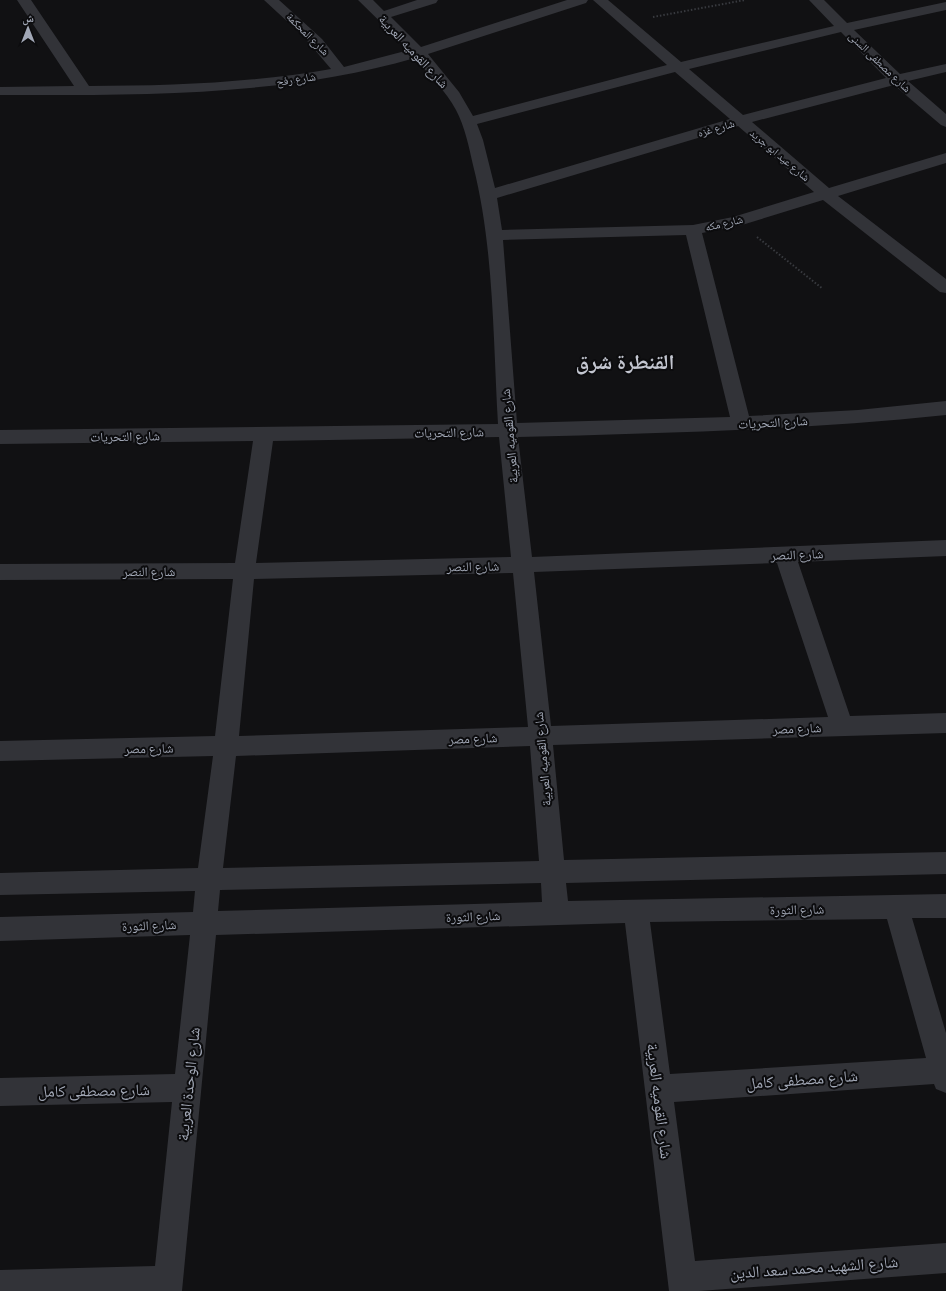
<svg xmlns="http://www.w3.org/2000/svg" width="946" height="1291" font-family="Cabin,'Noto Naskh Arabic',sans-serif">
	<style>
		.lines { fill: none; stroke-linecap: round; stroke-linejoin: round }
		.path { stroke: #383a3f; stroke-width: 2; stroke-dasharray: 1.5 2; stroke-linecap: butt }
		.street { fill: #323338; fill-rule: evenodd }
		.labels { text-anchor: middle; stroke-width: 4; stroke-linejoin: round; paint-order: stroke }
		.far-street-label { font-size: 11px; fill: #a1a7b5; stroke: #0c0c0e }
		.street-label { font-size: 13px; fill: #a1a7b5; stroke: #0c0c0e }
		.near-street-label { font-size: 16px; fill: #a1a7b5; stroke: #0c0c0e }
		.town-label { font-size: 21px; font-weight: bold; fill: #c3c6d0; stroke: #0c0c0e }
	</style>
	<rect width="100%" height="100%" fill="#111113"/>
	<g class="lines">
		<g class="path">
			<path d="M653,17L745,0"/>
			<path d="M757,237L823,289"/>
		</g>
		<path class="street" d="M17,0H31L89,86C170,86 251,83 331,69L303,36L264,0H279L322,39L344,67L409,50L358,0H373L384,11L417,0H438L436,3L391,17L421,47L567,0H588L586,3L428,54L459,92L473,116L667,65L593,0H608L681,62L834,26L809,0H824L847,23L946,2V10L854,30L900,74L946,64V72L908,81L946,114V127L941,125L894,85L752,122L829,188L946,153V163L838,196L946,279V293L940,292L823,200L742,225L702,233L749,416L858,410L946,401V415C804,430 661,433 518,437L532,557L946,540V556L798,562L850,716L946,713V733L553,745L564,860L946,852V874L566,883L568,901L946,894V918H912L946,1033V1093L936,1089L934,1084L674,1102L695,1261L946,1243V1273L699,1291H669L625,923L216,935L182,1291H0V1270L155,1266L172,1102L0,1106V1078L175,1074L190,935L0,941V917L193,912L195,891L0,895V873L198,868L213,756L0,761V741L215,736L233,579L0,580V564L235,563L253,441L0,444V430L498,424C493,339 494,247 473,165C469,147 465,127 456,110C446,91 429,75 415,58C280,97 140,95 0,95V87L74,86ZM841,32L886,78L743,115L689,69ZM675,72L730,119L495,188L483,140L477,124ZM738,126L814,192L733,217L693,225L502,230L497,198ZM686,235L730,417L517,423L503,240ZM499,437L511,557L256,563L273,441ZM777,563L828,717L551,726L534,572ZM513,573L528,727L239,736L254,579ZM530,746L539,861L223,868L236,756ZM541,883L542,902L218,911L220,890ZM887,919L926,1058L670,1074L650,922Z"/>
	</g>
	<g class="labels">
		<g class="far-street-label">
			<text transform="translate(308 34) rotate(45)" y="4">شارع المحكمة</text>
			<text transform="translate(880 62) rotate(44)" y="4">شارع مصطفى السنى</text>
			<text transform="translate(296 79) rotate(-8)" y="4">شارع رفح</text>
			<text transform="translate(716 128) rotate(-16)" y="4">شارع غزه</text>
			<text transform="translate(780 155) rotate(40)" y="4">شارع عيد ابو جريد</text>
			<text transform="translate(724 223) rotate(-13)" y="4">شارع مكه</text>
		</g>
		<g class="street-label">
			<text transform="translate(414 51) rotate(47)" y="5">شارع القوميه العربية</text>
			<text transform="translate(773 422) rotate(-3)" y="5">شارع التحريات</text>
			<text transform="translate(449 432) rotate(-1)" y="5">شارع التحريات</text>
			<text transform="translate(125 436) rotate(-1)" y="5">شارع التحريات</text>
			<text transform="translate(509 436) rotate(-95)" y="5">شارع القوميه العربية</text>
			<text transform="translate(797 554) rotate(-2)" y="5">شارع النصر</text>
			<text transform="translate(473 566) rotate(-1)" y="5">شارع النصر</text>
			<text x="149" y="576">شارع النصر</text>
			<text transform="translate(797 728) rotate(-2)" y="5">شارع مصر</text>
			<text transform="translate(473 738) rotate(-2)" y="5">شارع مصر</text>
			<text transform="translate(149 748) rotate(-1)" y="5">شارع مصر</text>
			<text transform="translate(542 759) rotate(-95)" y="5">شارع القوميه العربية</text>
			<text transform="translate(797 909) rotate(-1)" y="5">شارع الثورة</text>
			<text transform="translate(473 916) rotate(-2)" y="5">شارع الثورة</text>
			<text transform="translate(149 925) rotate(-2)" y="5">شارع الثورة</text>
		</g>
		<g class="near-street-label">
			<text transform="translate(802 1079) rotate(-4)" y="6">شارع مصطفى كامل</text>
			<text transform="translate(188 1084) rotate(-84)" y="6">شارع الوحدة العربية</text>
			<text transform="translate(94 1090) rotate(-1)" y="6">شارع مصطفى كامل</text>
			<text transform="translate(660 1101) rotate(83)" y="6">شارع القوميه العربية</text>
			<text transform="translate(814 1267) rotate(-4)" y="6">شارع الشهيد محمد سعد الدين</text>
		</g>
		<g class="town-label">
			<text x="625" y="369">القنطرة شرق</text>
		</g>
	</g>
	<g transform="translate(28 28)" stroke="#0c0c0e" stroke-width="3" paint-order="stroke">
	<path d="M0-3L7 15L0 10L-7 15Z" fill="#a1a7b5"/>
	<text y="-6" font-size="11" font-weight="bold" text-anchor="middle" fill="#a1a7b5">ش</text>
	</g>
</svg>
